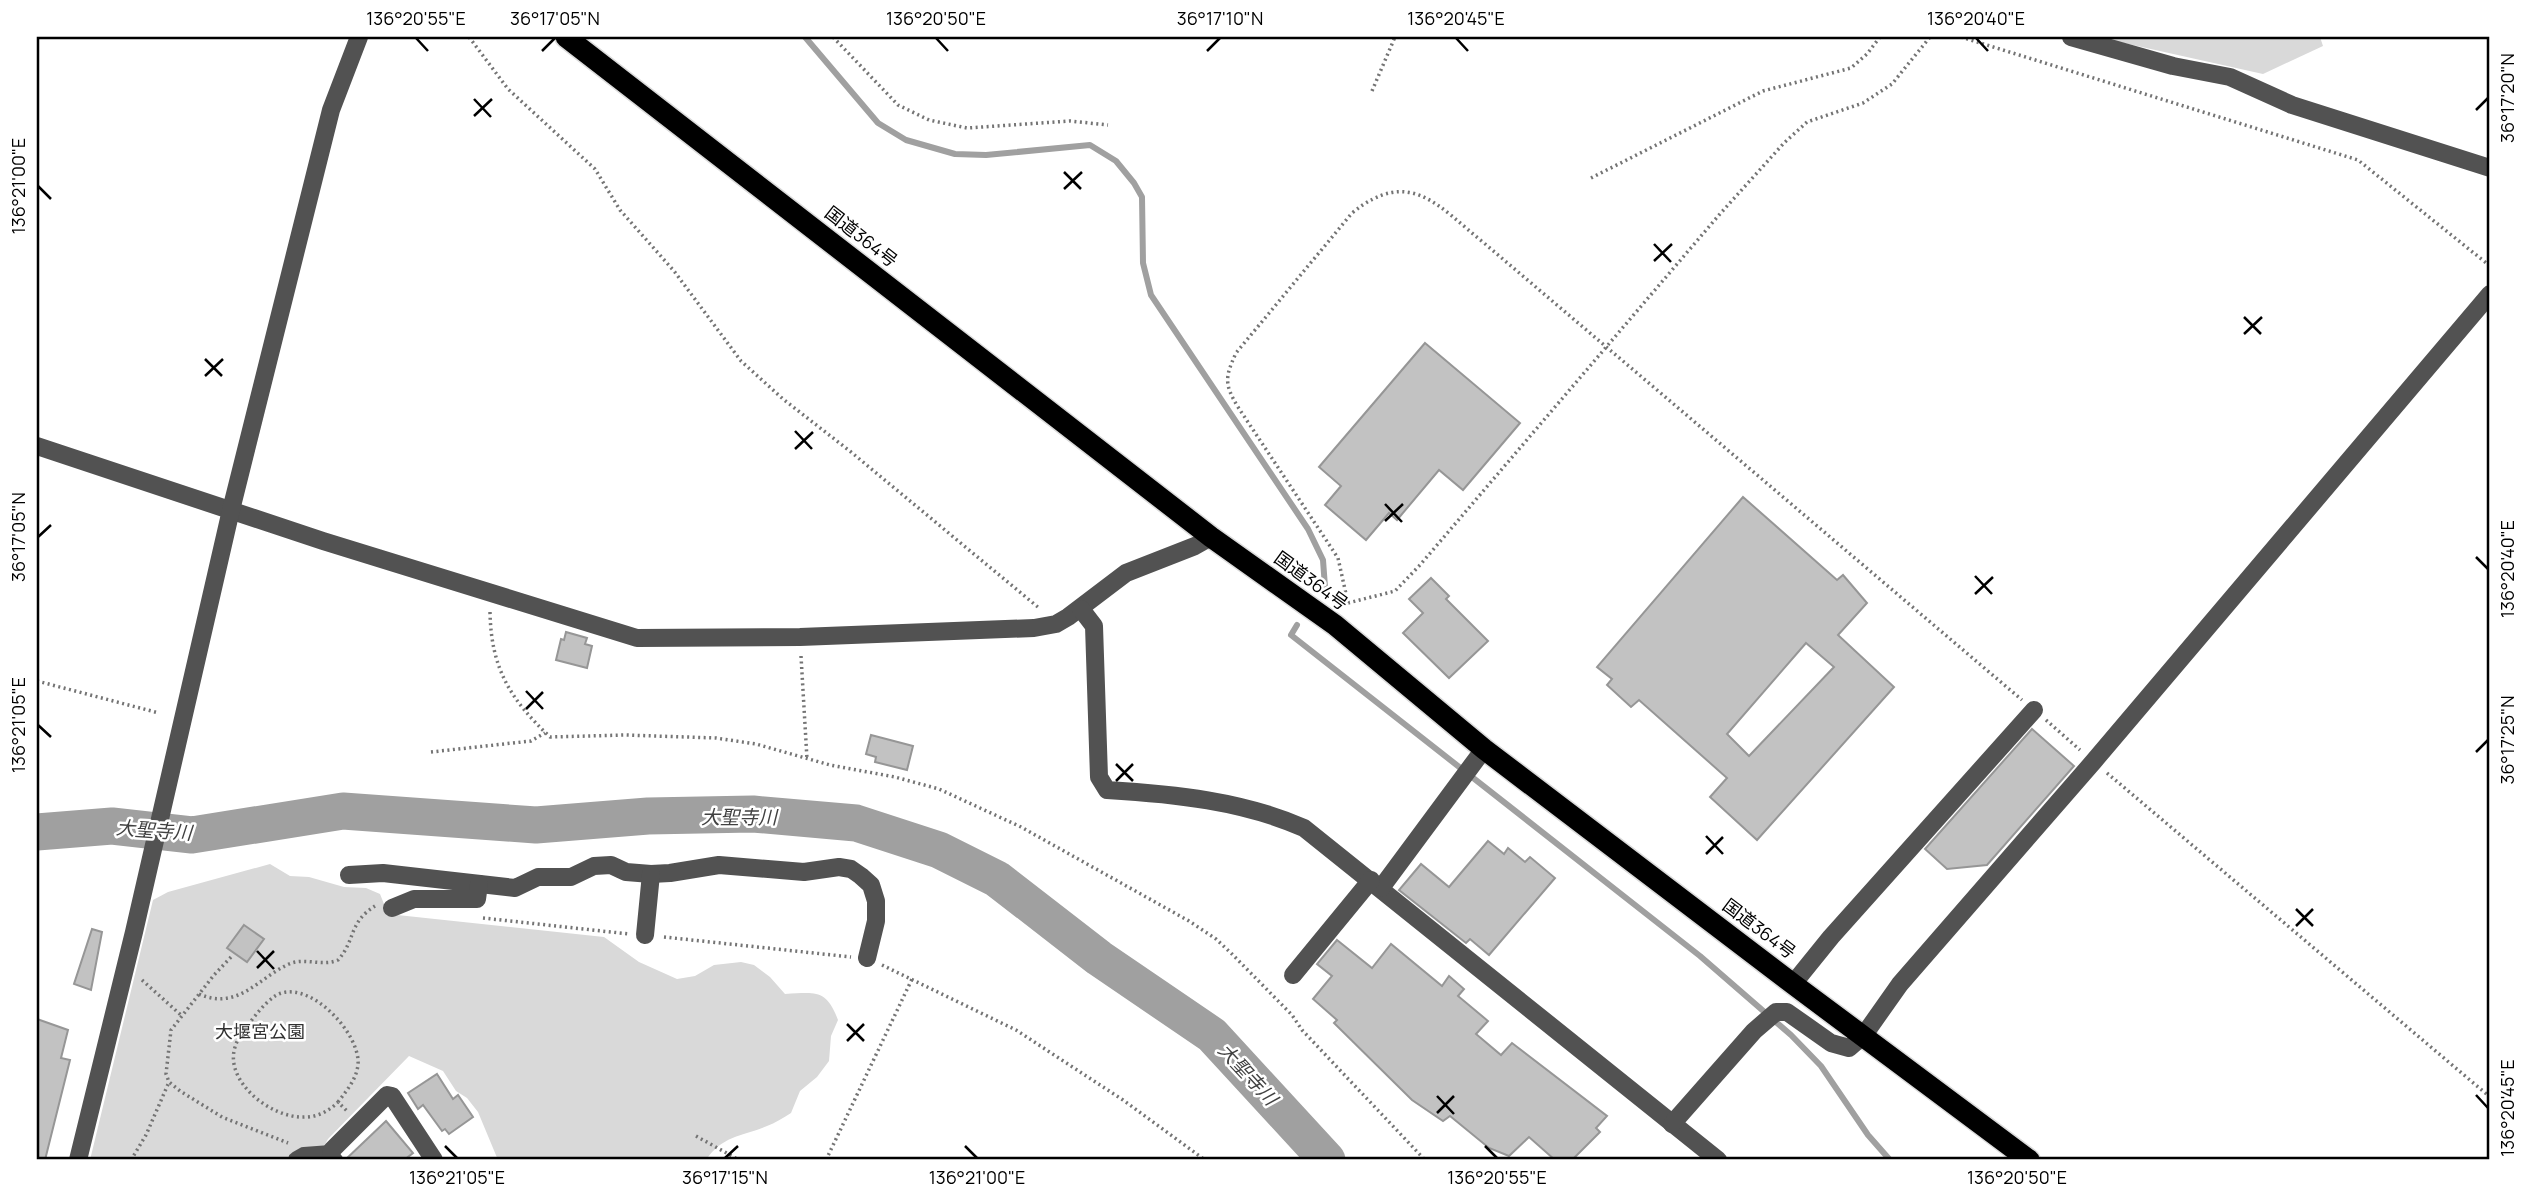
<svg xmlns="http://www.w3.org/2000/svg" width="2527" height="1197" font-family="Manrope,'Noto Sans JP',sans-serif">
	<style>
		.green { fill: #d9d9d9 }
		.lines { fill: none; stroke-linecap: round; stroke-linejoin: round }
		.stream { stroke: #a0a0a0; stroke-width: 6 }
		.river { stroke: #a0a0a0; stroke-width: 37 }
		.building { fill: #c2c2c2; stroke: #969696; stroke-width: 2; fill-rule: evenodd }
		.highway-casing { stroke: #dbdbdb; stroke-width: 24 }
		.path { stroke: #747474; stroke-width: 3.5; stroke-dasharray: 2 3.5; stroke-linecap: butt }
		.minor { stroke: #525252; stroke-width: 18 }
		.highway { stroke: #000; stroke-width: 21 }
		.ticks { fill: none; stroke: #000; stroke-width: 2.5 }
		.labels { text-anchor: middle; stroke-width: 5; stroke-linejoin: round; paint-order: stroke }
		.street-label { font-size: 18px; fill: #000; stroke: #fff }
		.park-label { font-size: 18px; fill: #303030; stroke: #fff }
		.water-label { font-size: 19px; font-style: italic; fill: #414141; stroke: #fff }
		.neatline { fill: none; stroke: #000; stroke-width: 2.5 }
		.ticks-label { font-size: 18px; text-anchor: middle; fill: #000 }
	</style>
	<rect width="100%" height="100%" fill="#fff"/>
	<g class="green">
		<path d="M2097,37H2320L2323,46L2263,74Z"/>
		<path d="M270,864L290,876L309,877L344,887L366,888L380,894L388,914L604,937L639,962L677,979L695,976L714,965L741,962L754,965L770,977L785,994C815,993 826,988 838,1020L831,1036L829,1061L817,1077L800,1091L791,1113C783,1118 775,1123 767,1126C741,1137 723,1135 706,1160H498L478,1112L467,1098L456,1091L443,1071L409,1056L328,1139L316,1160H90L153,900L168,892Z"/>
	</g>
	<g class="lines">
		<g class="stream">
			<path d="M805,37L878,123L906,140L955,154L986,155L1090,145L1116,161L1134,183L1142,197L1143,263L1151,295L1308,529L1323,560L1325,587"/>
			<path d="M1297,625L1291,635L1700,956L1791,1035L1821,1066L1868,1135L1890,1160"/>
		</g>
		<path class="river" d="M37,832L112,826L192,835L343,811L536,825L648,816L753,814L856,823L939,850L997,879L1099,958L1212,1035L1327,1160"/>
	</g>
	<g class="building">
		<path d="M1425,343L1520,423L1463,490L1439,470L1397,520L1389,513L1366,540L1325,505L1341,486L1319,467Z"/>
		<path d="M1743,497L1837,580L1843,575L1867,603L1838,635L1894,687L1757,840L1710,797L1727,778L1639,700L1631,707L1607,685L1612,679L1597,667ZM1806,643L1834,667L1749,756L1727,734Z"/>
		<path d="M1431,578L1449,596L1446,599L1488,641L1449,678L1403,633L1423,613L1409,599Z"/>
		<path d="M566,632L587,638L585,644L592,646L587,668L556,660L561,639L564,640Z"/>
		<path d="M2032,729L2074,766L1987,865L1947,869L1925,849Z"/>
		<path d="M871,735L913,746L907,770L875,762L876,757L866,754Z"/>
		<path d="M1488,841L1504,854L1508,848L1525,862L1530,857L1555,878L1489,955L1470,939L1466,943L1399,890L1421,864L1449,887Z"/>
		<path d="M244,925L264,939L247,962L227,948Z"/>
		<path d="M92,929L102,932L91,990L74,984Z"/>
		<path d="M1337,940L1372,968L1391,944L1442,986L1449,976L1464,989L1458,996L1488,1021L1476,1034L1501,1055L1512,1043L1607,1116L1596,1128L1600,1132L1572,1160H1555L1529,1137L1509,1156L1489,1148L1450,1116L1443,1121L1412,1100L1334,1023L1337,1020L1313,999L1332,976L1317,964Z"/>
		<path d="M37,1019L68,1030L61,1058L70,1060L45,1160H37Z"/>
		<path d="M437,1074L453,1099L458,1095L473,1117L449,1134L445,1129L442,1131L423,1105L418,1109L408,1093Z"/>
		<path d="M386,1121L413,1153L404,1160H345Z"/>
	</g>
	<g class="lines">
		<defs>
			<path id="highway" d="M566,37L1211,537L1335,625L1484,749L1793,984L2029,1160"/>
		</defs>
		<use href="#highway" class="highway-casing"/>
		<g class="path">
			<path d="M469,37L508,89L595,169L620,210L674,271L741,361L783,399L851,452L1039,608"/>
			<path d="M833,37L898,105L929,120L967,128L1070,121L1108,125"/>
			<path d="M1961,37L2358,160L2490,266"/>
			<path d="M1372,91L1395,37"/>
			<path d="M1591,178L1763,91L1851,68L1867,54L1880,37"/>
			<path d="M1348,603L1338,558L1238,407C1224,384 1225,377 1236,353L1352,213C1410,166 1438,206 1484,243L2022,700"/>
			<path d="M1348,603L1395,591L1420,565L1719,215L1784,143L1807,122L1863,103L1892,84L1930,37"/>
			<path d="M490,612C491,668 510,699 550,737L625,735L716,738L756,744L830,765L895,777L939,789L1021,827L1189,921L1216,939L1232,954L1292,1015L1302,1030L1425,1160"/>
			<path d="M801,656L807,759"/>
			<path d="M37,681L159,713"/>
			<path d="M2046,720L2080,750"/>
			<path d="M431,752L531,741L545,733"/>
			<path d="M2107,773L2490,1097"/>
			<path d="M483,918L629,934"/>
			<path d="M664,937L851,957"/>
			<path d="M231,957L214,975L171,1030L166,1074L169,1082L180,1091L222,1117L288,1143"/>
			<path d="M882,965L1016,1030L1123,1100L1205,1160"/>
			<path d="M142,980L182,1016"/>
			<path d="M199,994C238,1011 258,978 289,964C305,957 322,967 338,960C356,940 348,923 375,906"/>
			<path d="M338,1102C347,1090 356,1080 358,1065C361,1033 307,976 275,996C266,1002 255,1015 249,1024C244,1031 237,1039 235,1047C224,1082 272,1119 305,1117C318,1117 329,1111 338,1102L347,1111"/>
			<path d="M696,1136L739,1160"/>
			<path d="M131,1160L146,1135L169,1082"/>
			<path d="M826,1160L912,979"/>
		</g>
		<g class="minor">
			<path d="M2071,37L2173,66L2230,77L2292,105L2490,168"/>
			<path d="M37,446L323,541L637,638L800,637L1034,628L1056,624L1068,617L1126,573L1195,546L1211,537"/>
			<path d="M1081,609L1094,626L1099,777L1107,790C1174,794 1243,801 1304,828L1718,1160"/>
			<path d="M349,875L383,873L515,888L538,877H571L594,866L611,865L626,872L651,874L670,873L719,865L804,872L839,867L851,869L861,876L871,885L876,901V921L867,958"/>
			<path d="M1381,888L1484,749"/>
			<path d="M392,908L414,899H477L479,884"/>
			<path d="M645,935L651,874"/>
			<path d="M1293,975L1371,880"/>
			<path d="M1793,984L1831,937L2034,710"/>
			<path d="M1672,1124L1754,1031L1776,1012H1787L1831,1043L1849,1048L1864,1035L1900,984L2094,761L2490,294"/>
			<path d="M78,1160L134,932L231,510L331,110L359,37"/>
			<path d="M297,1160L304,1156L331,1154"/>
			<path d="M334,1160L331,1157L332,1150L387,1095L392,1096L434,1160"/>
		</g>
		<use href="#highway" class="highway"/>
	</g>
	<path class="ticks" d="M416,38L428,51M936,38L948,51M1456,38L1468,51M1976,38L1988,51M542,51L555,38M1207,51L1220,38M474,99L491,117M2476,110L2488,98M474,116L492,99M1064,172L1081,189M38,186L51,199M1064,189L1082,172M1654,244L1671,262M1654,261L1672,244M2244,317L2261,334M2244,334L2262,317M205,359L222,376M205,376L223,359M795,431L812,449M795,449L813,432M1385,504L1402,522M1385,521L1403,504M38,537L51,525M2476,557L2488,569M1975,576L1992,594M1975,594L1993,577M526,691L543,709M526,709L543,692M38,725L51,737M2476,752L2488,740M1116,764L1133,781M1116,781L1133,764M1706,836L1723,854M1706,854L1723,837M2296,909L2313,926M2296,926L2313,909M257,951L274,969M257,968L274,951M847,1024L864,1041M847,1041L864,1024M2476,1095L2488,1108M1437,1096L1454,1114M1437,1113L1454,1096M445,1146L457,1158M965,1146L977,1158M1485,1146L1497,1158M2005,1146L2017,1158M725,1158L738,1146"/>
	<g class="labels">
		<g class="street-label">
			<text transform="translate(861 237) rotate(38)" y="6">国道364号</text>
			<text transform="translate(1311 581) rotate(36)" y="6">国道364号</text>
			<text transform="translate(1759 929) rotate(37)" y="6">国道364号</text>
		</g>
		<g class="park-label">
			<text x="260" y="1038">大堰宮公園</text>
		</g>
		<g class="water-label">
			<text x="739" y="824">大聖寺川</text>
			<text transform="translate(154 830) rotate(4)" y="7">大聖寺川</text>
			<text transform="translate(1248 1074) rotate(47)" y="7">大聖寺川</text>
		</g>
	</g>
	<rect width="2527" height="1197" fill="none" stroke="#ffffff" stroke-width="77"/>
	<rect x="38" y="38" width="2450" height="1120" class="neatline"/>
	<g class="ticks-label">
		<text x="416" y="25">136°20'55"E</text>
		<text x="555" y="25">36°17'05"N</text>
		<text x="936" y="25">136°20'50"E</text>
		<text x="1220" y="25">36°17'10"N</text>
		<text x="1456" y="25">136°20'45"E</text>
		<text x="1976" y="25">136°20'40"E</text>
		<text transform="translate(2508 98) rotate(-90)" y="6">36°17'20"N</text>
		<text transform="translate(19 186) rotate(-90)" y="6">136°21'00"E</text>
		<text transform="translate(19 537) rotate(-90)" y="6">36°17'05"N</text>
		<text transform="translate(2508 569) rotate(-90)" y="6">136°20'40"E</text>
		<text transform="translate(19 725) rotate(-90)" y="6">136°21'05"E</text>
		<text transform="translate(2508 740) rotate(-90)" y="6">36°17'25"N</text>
		<text transform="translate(2508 1108) rotate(-90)" y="6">136°20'45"E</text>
		<text x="457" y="1184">136°21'05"E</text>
		<text x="725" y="1184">36°17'15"N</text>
		<text x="977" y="1184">136°21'00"E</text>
		<text x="1497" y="1184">136°20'55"E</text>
		<text x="2017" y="1184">136°20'50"E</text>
	</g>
</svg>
